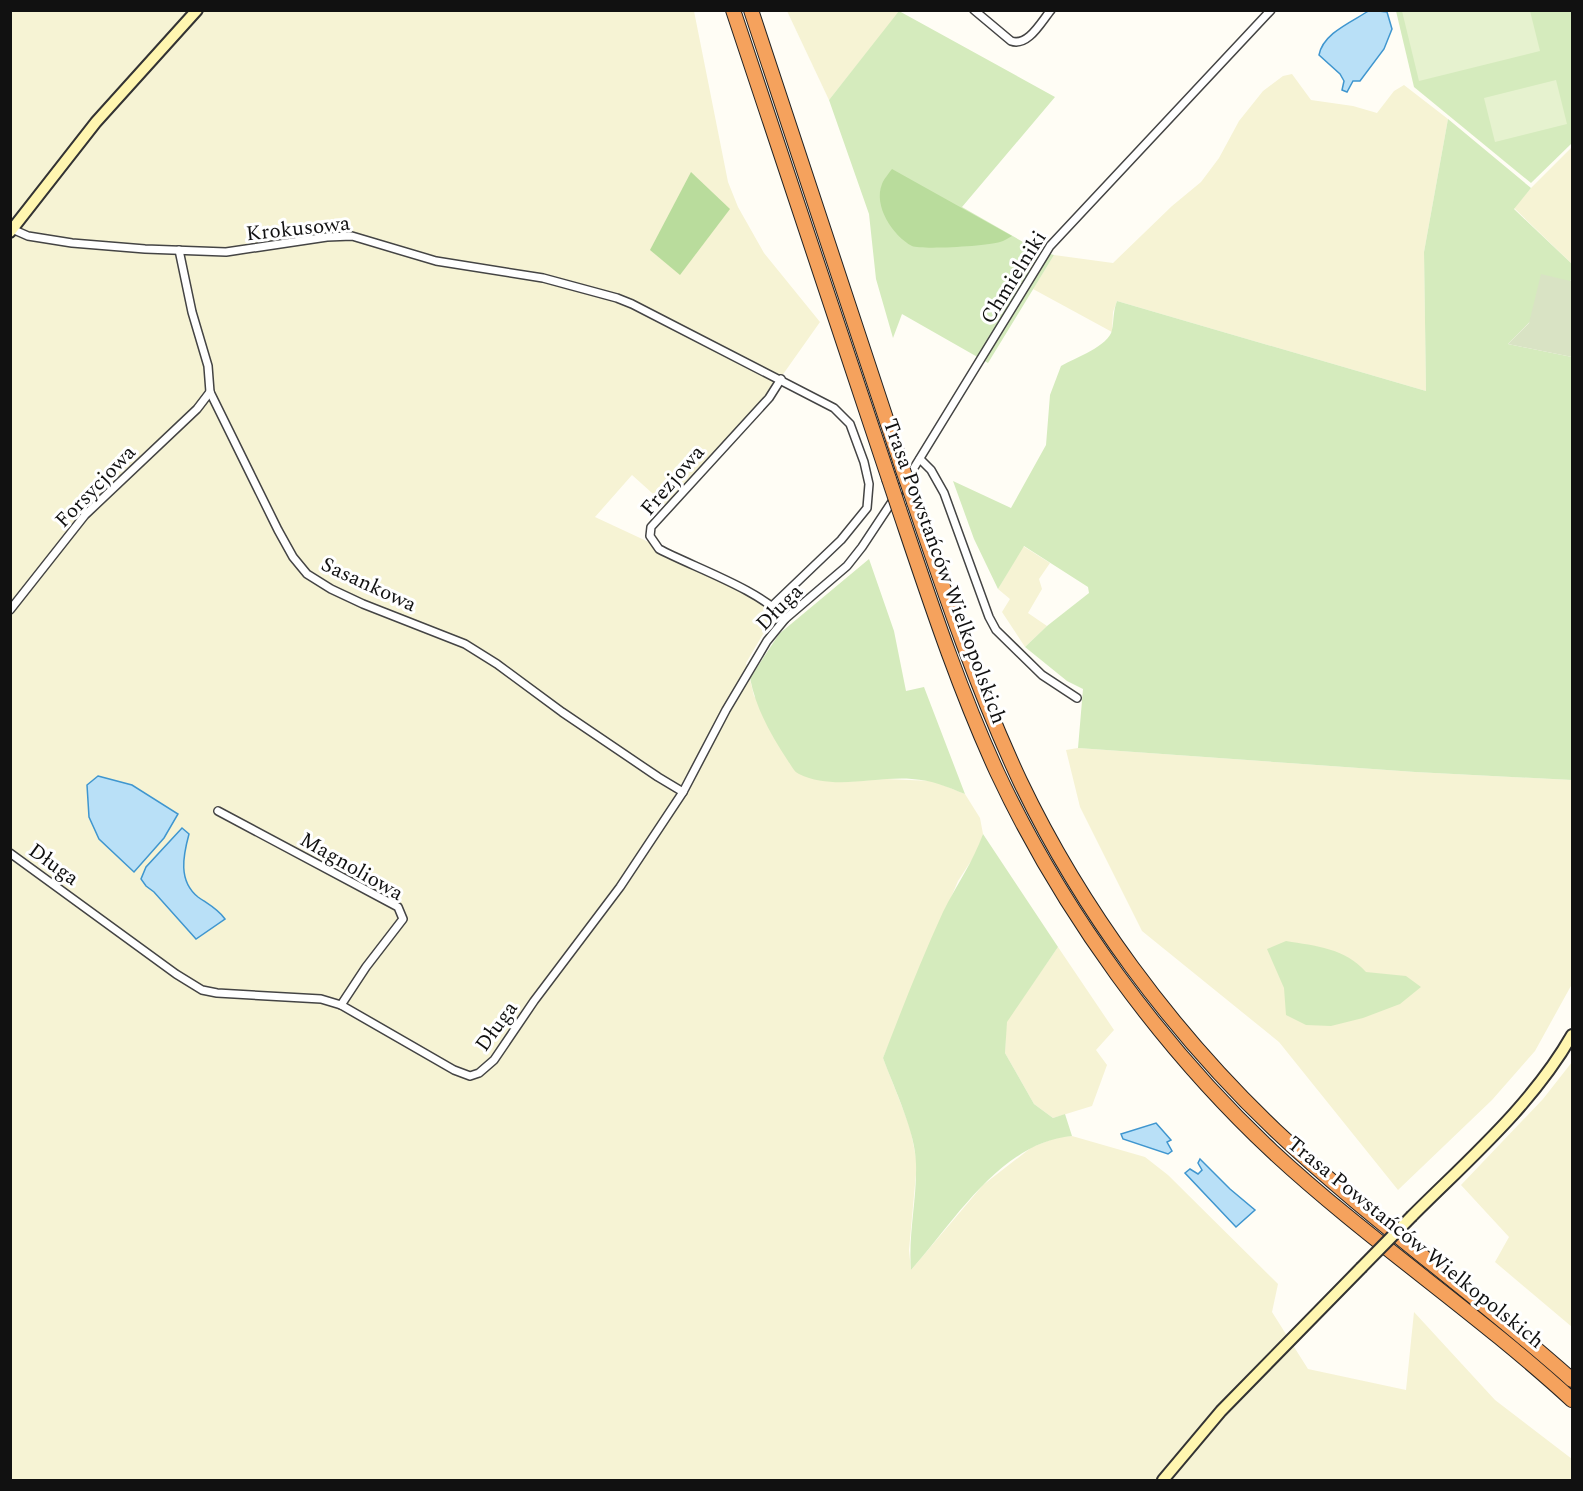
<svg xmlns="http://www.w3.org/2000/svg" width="1583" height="1491" font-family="Spectral,serif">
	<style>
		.farmland { fill: #f6f3d4 }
		.green { fill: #d5ebbd }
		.forest { fill: #b9dc9c }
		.cemetery { fill: #d9e3c4 }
		.pitch { fill: #e6f2cf }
		.water { fill: #b9e0f7; stroke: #3f96cf; stroke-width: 1.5 }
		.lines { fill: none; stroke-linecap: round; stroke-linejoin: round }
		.street-casing { stroke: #444; stroke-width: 10 }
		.secondary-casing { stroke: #333; stroke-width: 14 }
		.highway-casing { stroke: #222; stroke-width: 16 }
		.street { stroke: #fff; stroke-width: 7 }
		.secondary { stroke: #fff6b0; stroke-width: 10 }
		.highway { stroke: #f5a25d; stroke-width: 14 }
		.secondary-bridge-casing { stroke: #333; stroke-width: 14; stroke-linecap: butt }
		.highway-bridge-casing { stroke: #222; stroke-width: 16; stroke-linecap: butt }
		.secondary-bridge { stroke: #fff6b0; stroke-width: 10 }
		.highway-bridge { stroke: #f5a25d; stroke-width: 14 }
		.labels { text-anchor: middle; stroke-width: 6; stroke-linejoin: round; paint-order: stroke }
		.street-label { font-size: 21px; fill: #111; stroke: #fff }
	</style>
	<rect width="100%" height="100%" fill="#fffdf5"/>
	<g class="farmland">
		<path d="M10,11H694L728,182L738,207L764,253L820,322L779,380L778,390L770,403L671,510L632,475L595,517L773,600L777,618L763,634L746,663L754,696L840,782L886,779L933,781L965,794L980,818L983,834L977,852L958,881L883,1058L910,1127L917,1163L909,1250L911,1270L983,1185L1032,1147L1058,1137L1072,1136L1145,1157L1168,1175L1278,1284L1272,1312L1308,1369L1406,1390L1414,1312L1495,1400L1572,1459V1480H11Z"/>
		<path d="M787,11H900L829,100Z"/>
		<path d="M1292,74L1311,100L1353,106L1377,113L1394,91L1404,85L1448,119L1424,252L1426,391L1117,301L1113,312L1112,332L1033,289L1054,255L1113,263L1172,206L1201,182L1219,158L1239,121L1263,91L1283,76Z"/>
		<path d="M1572,147V264L1514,208L1531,188Z"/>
		<path d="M1023,546L1050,563L1039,579L1042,589L1028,613L1047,626L1025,647L1002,612L1010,599L998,589Z"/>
		<path d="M1078,748L1415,772L1572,780V984L1535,1051L1492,1100L1398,1190L1279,1042L1142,931L1080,807L1066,750Z"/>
		<path d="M1058,947L1114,1030L1096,1050L1107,1065L1092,1106L1053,1118L1034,1104L1005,1053L1006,1022Z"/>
		<path d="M1572,1062V1327L1495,1262L1509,1237L1461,1185L1543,1099Z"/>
	</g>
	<g class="green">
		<path d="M899,11L1055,97L962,207L1037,250L1054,255L988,363L902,314L893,338L876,279L869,214L829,100Z"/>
		<path d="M1396,11H1572V143L1531,183L1414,87Z"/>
		<path d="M1448,119L1531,188L1514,209L1572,264V279L1508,344L1572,357V780L1415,772L1078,748L1083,689L1067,681L1025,647L1047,626L1089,593L1088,587L1024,546L998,589L974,539L953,481L1011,508L1046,445L1050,395L1061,366C1075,358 1109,346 1112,330C1114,320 1113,311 1117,301L1426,391L1424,252Z"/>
		<path d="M869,559L894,631L906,691L924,687L965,794C947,787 932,780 912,779C876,776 834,791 799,774C794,772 791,765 788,761C771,735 756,709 750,678L779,634Z"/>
		<path d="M983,834L1058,947L1007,1022L1005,1053L1034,1104L1053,1118L1065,1114L1072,1136C1001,1142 954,1222 911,1270C908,1235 917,1200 916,1164C916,1133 894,1088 883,1058C902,1009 921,960 943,912C956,886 973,862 983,834Z"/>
		<path d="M1286,941C1316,946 1345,948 1366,972L1406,976L1421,987L1400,1004L1363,1018L1331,1026L1306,1025L1286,1015L1284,988L1267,949Z"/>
	</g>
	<g class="forest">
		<path d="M892,169L1012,236C1008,238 1004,241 1000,242C988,246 922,250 912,246C893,236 873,206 882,184C884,179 889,173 892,169Z"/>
		<path d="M691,172L730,209L680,275L650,250Z"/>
	</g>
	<path class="cemetery" d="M1541,274L1570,281L1572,279V357L1508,344L1529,323Z"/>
	<g class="pitch">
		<path d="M1402,11H1530L1540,51L1419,81Z"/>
		<path d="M1556,80L1567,124L1495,142L1484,98Z"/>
	</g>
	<g class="water">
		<path d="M1370,10L1387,12L1392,29L1384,49L1360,81H1353L1347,92L1342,90L1344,81L1340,74L1319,55C1323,33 1352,22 1370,10Z"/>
		<path d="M98,776L132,785L178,814L164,838L134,872L99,839L89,817L87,785Z"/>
		<path d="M182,828L189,834C183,856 178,881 198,897C208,904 218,909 225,919L196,939L154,892L146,886L141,879L146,867Z"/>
		<path d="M1156,1123L1171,1140L1167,1142L1172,1151L1168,1154L1123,1139L1121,1134Z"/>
		<path d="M1200,1159L1230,1189L1255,1210L1236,1227L1185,1173L1190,1169L1198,1174L1202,1170L1198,1163Z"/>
	</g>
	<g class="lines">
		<defs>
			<g id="street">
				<path d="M974,10L1011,41C1028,47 1041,22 1051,10"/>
				<path d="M12,229L28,236L72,243L145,249L226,252L327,237L352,236L436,261L543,278L617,298L632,304L834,408L850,424L864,462L869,484L867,508L841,540L772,606"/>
				<path d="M179,250L192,312L208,366L210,392L278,530L293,557L307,574L331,589L363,604L465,644L497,664L562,712L658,777L683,792"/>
				<path d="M781,379L769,398L651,527L650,536L659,549C693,567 763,591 785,619"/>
				<path d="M920,459L931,470L944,493L989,617L996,630L1042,675L1077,698"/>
				<path d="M10,610L85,515L197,409L210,392"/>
				<path d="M218,811L398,907L403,919L366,967L341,1005"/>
				<path d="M10,853L176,974L202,990L217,993L321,999L341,1005L454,1070L470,1076L479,1073L494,1060L534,1001L620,887L683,792L726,710L767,641L785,619L847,566L862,547L909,476L1050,246L1271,10"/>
			</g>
			<g id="secondary">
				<path d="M10,232L96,122L197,10"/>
				<path d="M1412,1216C1468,1160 1532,1105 1572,1035"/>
				<path d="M1163,1480L1221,1411L1361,1268"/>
			</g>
			<g id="highway">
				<path d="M733,10L889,479"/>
				<path d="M751,10L903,470"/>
				<path d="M914,502C946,597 978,691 1020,781C1081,909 1172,1032 1275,1130C1369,1219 1476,1294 1572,1380"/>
				<path d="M899,509C929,598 958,687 997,772C1062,911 1161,1047 1272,1151C1368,1240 1476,1312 1572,1400"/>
			</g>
		</defs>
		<use href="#street" class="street-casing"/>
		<use href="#secondary" class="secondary-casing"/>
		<use href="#highway" class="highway-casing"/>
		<use href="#street" class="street"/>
		<use href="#secondary" class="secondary"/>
		<use href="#highway" class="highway"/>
		<defs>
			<path id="secondary-bridge" d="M1361,1268L1412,1216"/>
			<g id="highway-bridge">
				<path d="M903,470L914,502"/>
				<path d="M889,479L899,509"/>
			</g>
		</defs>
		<use href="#secondary-bridge" class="secondary-bridge-casing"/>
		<use href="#highway-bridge" class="highway-bridge-casing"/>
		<use href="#secondary-bridge" class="secondary-bridge"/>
		<use href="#highway-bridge" class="highway-bridge"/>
	</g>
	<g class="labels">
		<g class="street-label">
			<text transform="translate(298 228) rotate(-6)" y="7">Krokusowa</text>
			<text transform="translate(1013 277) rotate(-58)" y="7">Chmielniki</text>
			<text transform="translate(672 480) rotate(-49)" y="7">Frezjowa</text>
			<text transform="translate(95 486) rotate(-46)" y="7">Forsycjowa</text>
			<text transform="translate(945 571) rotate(70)" y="7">Trasa Powstańców Wielkopolskich</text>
			<text transform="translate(369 584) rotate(25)" y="7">Sasankowa</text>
			<text transform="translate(779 607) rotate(-45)" y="7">Długa</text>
			<text transform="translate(54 864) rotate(36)" y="7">Długa</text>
			<text transform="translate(352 866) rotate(30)" y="7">Magnoliowa</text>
			<text transform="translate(496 1026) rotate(-54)" y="7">Długa</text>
			<text transform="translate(1416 1242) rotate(39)" y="7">Trasa Powstańców Wielkopolskich</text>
		</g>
	</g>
	<rect width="1583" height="1491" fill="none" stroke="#111111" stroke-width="24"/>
</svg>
